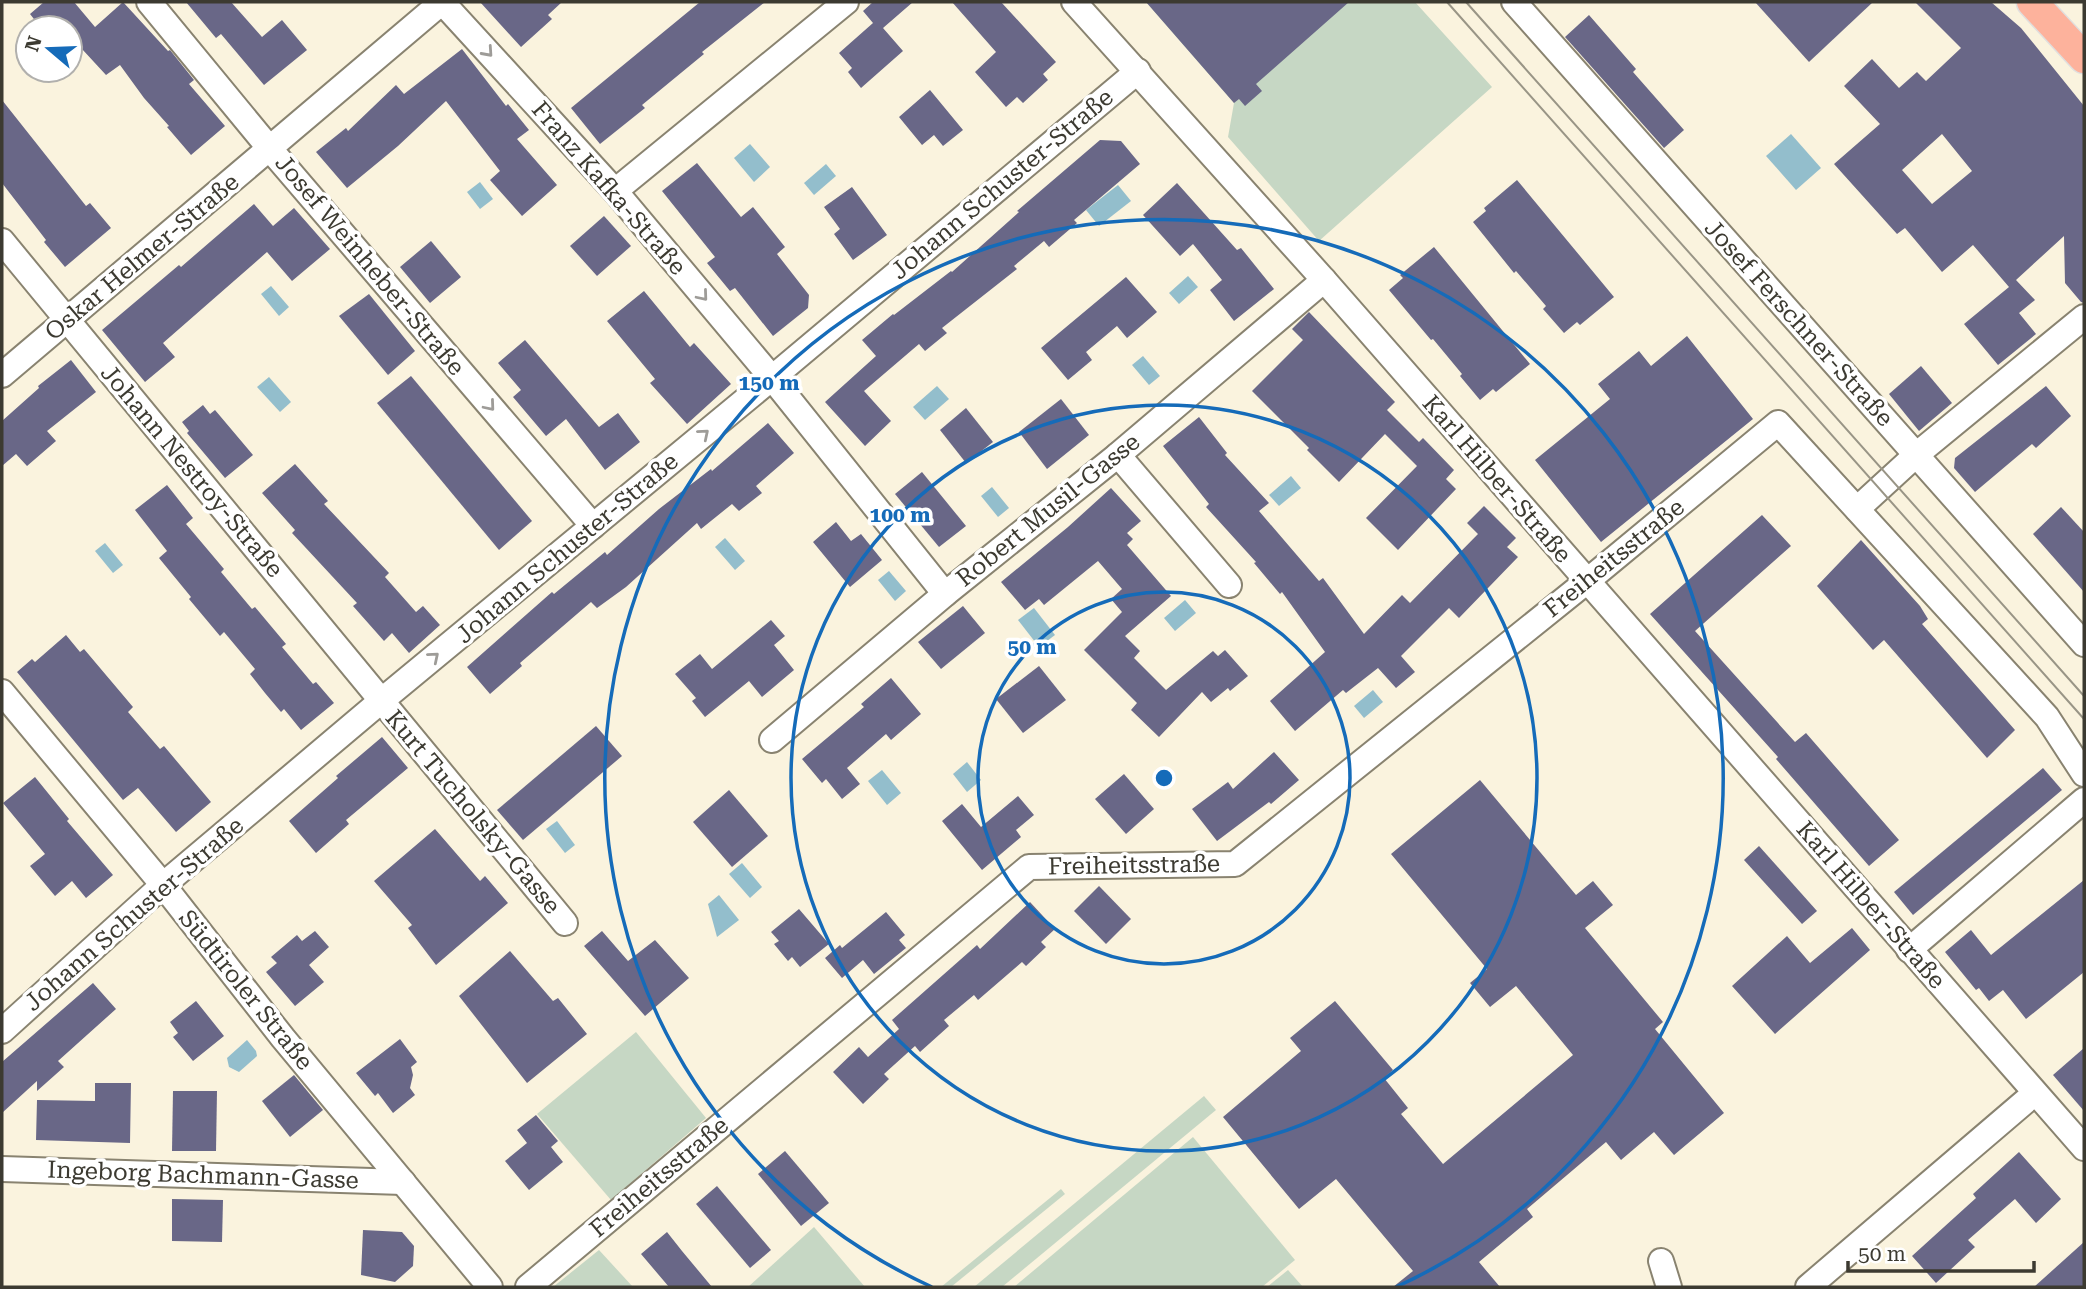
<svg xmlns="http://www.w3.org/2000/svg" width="2086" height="1289" font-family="'Roboto Serif',serif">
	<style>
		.green { fill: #c6d7c4 }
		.water { fill: #93becc }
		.building { fill: #696787; fill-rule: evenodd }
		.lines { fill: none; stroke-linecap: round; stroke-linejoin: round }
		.minor-casing { stroke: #898370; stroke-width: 28 }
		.major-casing { stroke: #e0dfde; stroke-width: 33 }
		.minor { stroke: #fff; stroke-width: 24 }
		.major { stroke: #fdb29c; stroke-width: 30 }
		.tram { stroke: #999586; stroke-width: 2 }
		.oneway { stroke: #9e9c98 }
		.ring { fill: none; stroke: #156bb9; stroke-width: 3.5 }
		.labels { text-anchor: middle; stroke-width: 7; stroke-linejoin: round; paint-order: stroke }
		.street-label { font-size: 24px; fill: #3c3a31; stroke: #fff }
		.centre { fill: #156bb9; stroke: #fff; stroke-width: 3.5 }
		.ring-label { font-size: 21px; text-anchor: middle; font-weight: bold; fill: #156bb9; stroke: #fff; stroke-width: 7; stroke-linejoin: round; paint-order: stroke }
	</style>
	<rect width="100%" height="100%" fill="#faf3de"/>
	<g class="green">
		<path d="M1146,2H1415L1492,87L1319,241L1228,137L1234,103Z"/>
		<path d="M636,1032L706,1118L611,1200L537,1114Z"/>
		<path d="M1204,1096L1216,1110L1002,1287H974Z"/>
		<path d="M1193,1137L1295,1260L1262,1287H1014Z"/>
		<path d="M1061,1189L1065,1194L951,1287H941Z"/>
		<path d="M814,1227L865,1287H748Z"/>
		<path d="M599,1250L633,1287H553Z"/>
		<path d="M1288,1270L1303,1287H1267Z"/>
	</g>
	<g class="water">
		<path d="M1791,134L1821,168L1796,190L1766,156Z"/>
		<path d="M750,144L770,167L754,182L734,158Z"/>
		<path d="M826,164L836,176L814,195L804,183Z"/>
		<path d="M480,182L493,199L480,209L467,192Z"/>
		<path d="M1118,185L1131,201L1099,226L1086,210Z"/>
		<path d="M1188,276L1198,287L1179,304L1169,293Z"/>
		<path d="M271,286L289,307L279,316L261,294Z"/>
		<path d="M1143,356L1160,376L1149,385L1132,365Z"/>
		<path d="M269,377L291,402L280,412L257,387Z"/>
		<path d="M937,386L949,399L925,420L913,407Z"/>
		<path d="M1291,476L1301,488L1279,506L1269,495Z"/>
		<path d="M992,487L1009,508L998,517L981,496Z"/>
		<path d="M725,538L745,561L735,570L715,547Z"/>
		<path d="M105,543L123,565L113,573L95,551Z"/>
		<path d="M889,571L906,591L895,601L878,580Z"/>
		<path d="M1185,600L1196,613L1175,631L1164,618Z"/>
		<path d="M1034,608L1055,635L1039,647L1018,620Z"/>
		<path d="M1373,690L1383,702L1364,718L1354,706Z"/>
		<path d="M967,762L981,780L967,792L953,774Z"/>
		<path d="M882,770L901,793L887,805L868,781Z"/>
		<path d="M557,821L575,845L565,853L546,829Z"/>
		<path d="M742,863L762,887L750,898L729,874Z"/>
		<path d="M719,895L739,920L717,937L708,904Z"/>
		<path d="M247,1040L256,1051L257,1056L239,1072L229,1067L227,1058Z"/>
	</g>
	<g class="building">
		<path d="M44,2H74L95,27L123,2L168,51L170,50L194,80L189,84L225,126L191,155L167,127L169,126L144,98L120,65L106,75L70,36V28H41L30,14Z"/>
		<path d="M186,2H231L262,37L282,20L307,50L264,85L221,34L216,38Z"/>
		<path d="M480,2H562L548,15L552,19L521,47Z"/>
		<path d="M700,2H765L702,52L704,54L642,105L645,108L600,144L571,108Z"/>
		<path d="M873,2H913L883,28L903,51L861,88L848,72L852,68L839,53L873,23L863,11Z"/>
		<path d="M952,2H1001L1056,62L1043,74L1048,80L1023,103L1017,97L1006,107L975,72L996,52Z"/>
		<path d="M1146,2H1349L1256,84L1262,91L1245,106L1239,99L1234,103Z"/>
		<path d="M1755,2H1873L1809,62Z"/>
		<path d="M1915,2H1991L2021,28L2084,106V303L2081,302L2065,283L2064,236L2016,280L2035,300L2019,313L2036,334L1998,365L1964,324L2009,287L1973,245L1942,272L1905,228L1897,234L1834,164L1880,124L1844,86L1872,59L1899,88L1917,72L1926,81L1961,48ZM1942,134L1972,171L1932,204L1902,170Z"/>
		<path d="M1589,15L1636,69L1633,72L1684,130L1664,148L1565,37Z"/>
		<path d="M462,49L506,106L508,104L529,130L517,139L557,185L522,216L490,180L500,171L446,101L398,146L347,188L316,152L346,128L348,131L396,85L404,94Z"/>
		<path d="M930,90L963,130L943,146L934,135L922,145L899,117Z"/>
		<path d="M2,100L86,206L90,203L111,228L65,267L44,242L46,240L2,183Z"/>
		<path d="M1100,140L1121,141L1140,164L1074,220L1077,223L1049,247L1044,241L1014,266L1017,269L942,328L947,333L925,351L919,344L864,391L891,421L865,446L825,402L876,356L862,340L893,314L894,315L951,271L952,272L1019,212L1017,211Z"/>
		<path d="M697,163L741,217L753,207L785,247L777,254L809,295L808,308L773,336L735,288L730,291L707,263L715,257L662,191Z"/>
		<path d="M1517,180L1614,297L1580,325L1577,322L1564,333L1543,309L1546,306L1516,271L1514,273L1473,222L1486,211L1484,208Z"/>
		<path d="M1177,183L1237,250L1241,248L1274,289L1234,321L1210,290L1222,280L1193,244L1180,256L1143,215Z"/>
		<path d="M852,187L887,235L853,260L834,234L840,229L824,207Z"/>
		<path d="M254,204L273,226L294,208L330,249L292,281L267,252L163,343L175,357L145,382L102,330L179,265L181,267Z"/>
		<path d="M604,216L631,246L597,276L570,246Z"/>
		<path d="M431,241L461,277L430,303L400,267Z"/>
		<path d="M1434,247L1530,364L1496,392L1493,389L1480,400L1460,376L1462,374L1433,339L1431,340L1389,290L1403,278L1400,275Z"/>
		<path d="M1126,277L1157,312L1127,338L1117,326L1086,352L1092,360L1068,380L1041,348Z"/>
		<path d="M644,291L690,347L694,343L731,384L687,424L650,383L655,379L607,321Z"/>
		<path d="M369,294L415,351L388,375L339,316Z"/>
		<path d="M1309,312L1395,402L1387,410L1419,442L1423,438L1454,470L1446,479L1456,489L1398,550L1366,518L1417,466L1385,434L1339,482L1307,450L1309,448L1252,391L1303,340L1292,329Z"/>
		<path d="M1687,336L1753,419L1601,542L1535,460L1610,399L1598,384L1639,351L1651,366Z"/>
		<path d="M525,340L599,427L618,413L640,442L605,470L566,419L546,436L513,397L521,390L498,363Z"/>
		<path d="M71,360L96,392L47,431L56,441L27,466L16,454L2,466V421L39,388L38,386Z"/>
		<path d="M1921,366L1952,403L1919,431L1889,394Z"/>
		<path d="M411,376L532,521L499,550L377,403Z"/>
		<path d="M2046,386L2071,416L2036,448L2032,444L1975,492L1954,468L1955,458Z"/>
		<path d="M1061,399L1089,435L1047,469L1019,432Z"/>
		<path d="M203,405L210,414L215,410L253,455L225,478L187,433L189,431L182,422Z"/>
		<path d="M966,408L993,442L966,463L940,430Z"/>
		<path d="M1199,417L1227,453L1225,455L1269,503L1259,511L1319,581L1323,578L1364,634L1402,595L1410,603L1478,534L1467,523L1484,506L1516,538L1507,547L1518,557L1459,618L1449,608L1401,656L1415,672L1396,688L1378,668L1346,693L1343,690L1295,731L1270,701L1325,652L1282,592L1280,594L1254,563L1256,562L1206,507L1209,504L1163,446Z"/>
		<path d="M768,423L794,453L756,486L762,493L739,511L732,504L701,529L697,523L626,587L597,608L591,602L520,663L522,666L490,694L467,667L552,592L554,594L605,552L607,555L659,509L711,469L712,471Z"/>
		<path d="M295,464L328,501L324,504L389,573L385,577L416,612L423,606L440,625L409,653L392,633L384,641L353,606L357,603L292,533L295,530L262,493Z"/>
		<path d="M922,472L966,526L939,547L895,494Z"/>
		<path d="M167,485L193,518L186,524L224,569L221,572L252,609L255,607L286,644L282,647L313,684L316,682L334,703L301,730L284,709L281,712L265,693L250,674L255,669L224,632L220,636L189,599L191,597L159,558L167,551L135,510Z"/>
		<path d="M1111,488L1141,521L1127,533L1133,539L1127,545L1171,596L1125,636L1140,651L1134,658L1166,690L1213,651L1218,656L1225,650L1248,676L1230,691L1228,688L1211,702L1202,692L1159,737L1131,710L1137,703L1084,650L1122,612L1111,599L1122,589L1098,561L1044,605L1039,599L1025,610L1001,582L1068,527Z"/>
		<path d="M2061,507L2084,532V592L2033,534Z"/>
		<path d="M1762,515L1791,546L1695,631L1795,742L1806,733L1899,840L1869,866L1776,759L1778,757L1650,614Z"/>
		<path d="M836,522L851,541L861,534L882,560L850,587L813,542Z"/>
		<path d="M1861,540L1920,606L1928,619L1922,624L2015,730L1987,758L1884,640L1873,650L1817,586Z"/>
		<path d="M963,606L985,633L941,669L918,642Z"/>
		<path d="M771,620L785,636L774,645L794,670L762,697L749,681L705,717L692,701L696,698L675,674L700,654L712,669Z"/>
		<path d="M66,635L80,652L84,649L133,707L128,712L160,749L164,746L211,802L176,832L138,788L123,800L17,672L32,659L35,662Z"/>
		<path d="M1039,666L1066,700L1023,733L996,699Z"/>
		<path d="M891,678L921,714L891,740L886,734L847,768L860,784L842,799L826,779L822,783L802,759L864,707L861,704Z"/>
		<path d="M596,726L622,756L523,840L497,810Z"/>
		<path d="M382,737L408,768L346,820L349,824L316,853L289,821L338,778L336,776Z"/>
		<path d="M1274,752L1299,780L1271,804L1269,802L1217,841L1192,809L1228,782L1233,789Z"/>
		<path d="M2043,768L2062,790L1913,915L1894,892Z"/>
		<path d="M1124,774L1154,809L1126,834L1095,799Z"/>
		<path d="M35,777L69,819L67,821L113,875L86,898L72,881L55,896L30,866L45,854L3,803Z"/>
		<path d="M1480,780L1576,895L1593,881L1613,905L1585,928L1663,1022L1655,1029L1724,1113L1674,1155L1654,1132L1621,1160L1606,1142L1527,1209L1533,1217L1479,1262L1500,1287H1393L1413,1271L1336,1179L1299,1209L1223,1117L1301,1051L1290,1038L1335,1001L1393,1070L1384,1078L1408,1108L1401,1114L1443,1164L1573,1055L1516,986L1490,1007L1470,983L1487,969L1391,854Z"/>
		<path d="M729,790L768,836L732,867L693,822Z"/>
		<path d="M1018,796L1034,815L1016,830L1021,837L982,870L942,821L962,804L981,827Z"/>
		<path d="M435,829L480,881L485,876L508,903L436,965L408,928L412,925L374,881Z"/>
		<path d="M1759,846L1817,911L1802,924L1744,860Z"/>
		<path d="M2084,880V972L2026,1019L2003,990L1989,1001L1979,988L1976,990L1945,952L1971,930L1991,955Z"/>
		<path d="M1099,886L1131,919L1106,944L1074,911Z"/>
		<path d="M1030,902L1055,929L1041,942L1046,947L1026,966L1022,962L978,1000L974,995L944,1020L949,1026L920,1052L915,1046L884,1074L889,1079L863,1104L833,1072L859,1047L868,1057L899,1029L892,1020L977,945L980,949Z"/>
		<path d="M799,909L829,944L800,967L792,957L788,961L774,944L779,941L771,932Z"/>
		<path d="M886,912L905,935L899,940L906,948L874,974L863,960L842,978L825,958L840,945L842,948Z"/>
		<path d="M1852,928L1870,950L1775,1034L1732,986L1787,936L1810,963Z"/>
		<path d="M315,931L329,947L309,965L324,982L295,1006L266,972L277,963L271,957L297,935L302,941Z"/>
		<path d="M602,931L628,961L655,940L689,978L645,1016L584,946Z"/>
		<path d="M510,951L553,1001L558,998L587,1034L527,1083L459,996Z"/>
		<path d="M93,983L116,1009L58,1061L64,1067L37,1091V1081L2,1113V1062Z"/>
		<path d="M196,1001L224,1036L193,1061L173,1037L178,1033L170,1022Z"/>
		<path d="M400,1039L417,1062L411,1067L413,1075L410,1088L415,1095L393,1113L378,1093L375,1096L356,1073Z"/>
		<path d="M2084,1048V1111L2053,1075Z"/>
		<path d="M294,1075L323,1110L290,1137L262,1101Z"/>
		<path d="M95,1083H131L130,1143L36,1140L37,1100L95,1101Z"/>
		<path d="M173,1091H217L216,1151H172Z"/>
		<path d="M536,1115L558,1141L551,1147L563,1162L529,1190L505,1161L527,1143L517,1130Z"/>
		<path d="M785,1151L829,1203L801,1226L758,1174Z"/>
		<path d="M2019,1152L2061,1199L2036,1223L2015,1199L1968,1240L1975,1247L1936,1283L1912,1256L1976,1198L1973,1194Z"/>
		<path d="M717,1186L771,1250L750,1268L696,1204Z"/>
		<path d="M172,1199L223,1200L222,1242L172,1241Z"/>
		<path d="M363,1230L402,1232L414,1246L413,1266L395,1282L361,1275Z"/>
		<path d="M667,1232L682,1251L712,1287H669L641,1254Z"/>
		<path d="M2084,1242V1287H2034Z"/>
	</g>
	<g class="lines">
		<defs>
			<g id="minor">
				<path d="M149,2L270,149L593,526"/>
				<path d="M442,2L615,191L772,378L945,594"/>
				<path d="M1074,2L1324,280L2084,1148"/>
				<path d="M1514,2L2084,644"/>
				<path d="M615,191L846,2"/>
				<path d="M2,241L565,923"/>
				<path d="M2,375L442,2"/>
				<path d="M1118,455L1229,585"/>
				<path d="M1857,509L1916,455L2084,317"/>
				<path d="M2,692L163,885L283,1038L490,1287"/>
				<path d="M772,740L945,594L1118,455L1324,280"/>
				<path d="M1909,950L2084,800"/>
				<path d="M2,1031L163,885L381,701L772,378L1138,71"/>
				<path d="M2,1169L403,1182"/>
				<path d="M1661,1261L1669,1287"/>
				<path d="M528,1287L1029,867L1235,864L1586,582L1778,423L2047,717L2084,774"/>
				<path d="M1808,1287L2035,1093"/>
			</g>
			<path id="major" d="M2032,2L2084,58"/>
		</defs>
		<use href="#minor" class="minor-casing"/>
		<use href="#major" class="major-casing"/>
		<use href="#minor" class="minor"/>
		<use href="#major" class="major"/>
		<g class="tram">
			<path d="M1447,2L2084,719"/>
			<path d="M1466,2L2084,696"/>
		</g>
	</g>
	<defs><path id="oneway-chevron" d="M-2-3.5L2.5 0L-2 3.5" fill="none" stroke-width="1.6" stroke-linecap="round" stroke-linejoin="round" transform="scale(1.75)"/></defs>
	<g class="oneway">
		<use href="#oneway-chevron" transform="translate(488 52) rotate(48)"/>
		<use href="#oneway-chevron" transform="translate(703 296) rotate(50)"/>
		<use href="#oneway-chevron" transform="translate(490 406) rotate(50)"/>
		<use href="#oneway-chevron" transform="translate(704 434) rotate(-40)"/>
		<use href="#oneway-chevron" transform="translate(434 657) rotate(-40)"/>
	</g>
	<g class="ring">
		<circle cx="1164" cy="778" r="186"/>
		<circle cx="1164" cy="778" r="373"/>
		<path d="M932 1287A559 559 0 1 1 1396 1287"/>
	</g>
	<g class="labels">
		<g class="street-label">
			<text transform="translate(1002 184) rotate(-40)" y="8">Johann Schuster-Straße</text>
			<text transform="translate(609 188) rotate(49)" y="8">Franz Kafka-Straße</text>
			<text transform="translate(142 257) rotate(-40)" y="8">Oskar Helmer-Straße</text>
			<text transform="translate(370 265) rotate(50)" y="8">Josef Weinheber-Straße</text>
			<text transform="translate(1799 323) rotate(48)" y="8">Josef Ferschner-Straße</text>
			<text transform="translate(192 471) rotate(50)" y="8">Johann Nestroy-Straße</text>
			<text transform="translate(1497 479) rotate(49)" y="8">Karl Hilber-Straße</text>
			<text transform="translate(1048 510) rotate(-39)" y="8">Robert Musil-Gasse</text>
			<text transform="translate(567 548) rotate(-40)" y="8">Johann Schuster-Straße</text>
			<text transform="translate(1614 558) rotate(-39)" y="8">Freiheitsstraße</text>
			<text transform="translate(473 812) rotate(50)" y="8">Kurt Tucholsky-Gasse</text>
			<text transform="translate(1134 865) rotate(-1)" y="8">Freiheitsstraße</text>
			<text transform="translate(1871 905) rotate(49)" y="8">Karl Hilber-Straße</text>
			<text transform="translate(134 914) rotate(-41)" y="8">Johann Schuster-Straße</text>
			<text transform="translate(246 990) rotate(51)" y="8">Südtiroler Straße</text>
			<text transform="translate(203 1175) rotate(2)" y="8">Ingeborg Bachmann-Gasse</text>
			<text transform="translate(659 1177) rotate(-40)" y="8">Freiheitsstraße</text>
		</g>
	</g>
	<circle cx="1164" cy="778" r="10" class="centre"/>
	<g class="ring-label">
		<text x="769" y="390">150 m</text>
		<text x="900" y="522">100 m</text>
		<text x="1032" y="654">50 m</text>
	</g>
	<rect width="2086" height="1289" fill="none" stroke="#3c3a31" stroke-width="7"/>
	<g transform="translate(49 49) rotate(289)"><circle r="33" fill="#ffffff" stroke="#b1b0ad" stroke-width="2"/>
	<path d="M0-5L12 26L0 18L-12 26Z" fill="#156bb9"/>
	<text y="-10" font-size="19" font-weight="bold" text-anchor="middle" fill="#3c3a31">N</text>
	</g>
	<path d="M1848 1261v10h186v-10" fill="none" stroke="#3c3a31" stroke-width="3.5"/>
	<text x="1858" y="1261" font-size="21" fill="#3c3a31" stroke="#ffffff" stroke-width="5" paint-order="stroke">50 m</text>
</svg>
